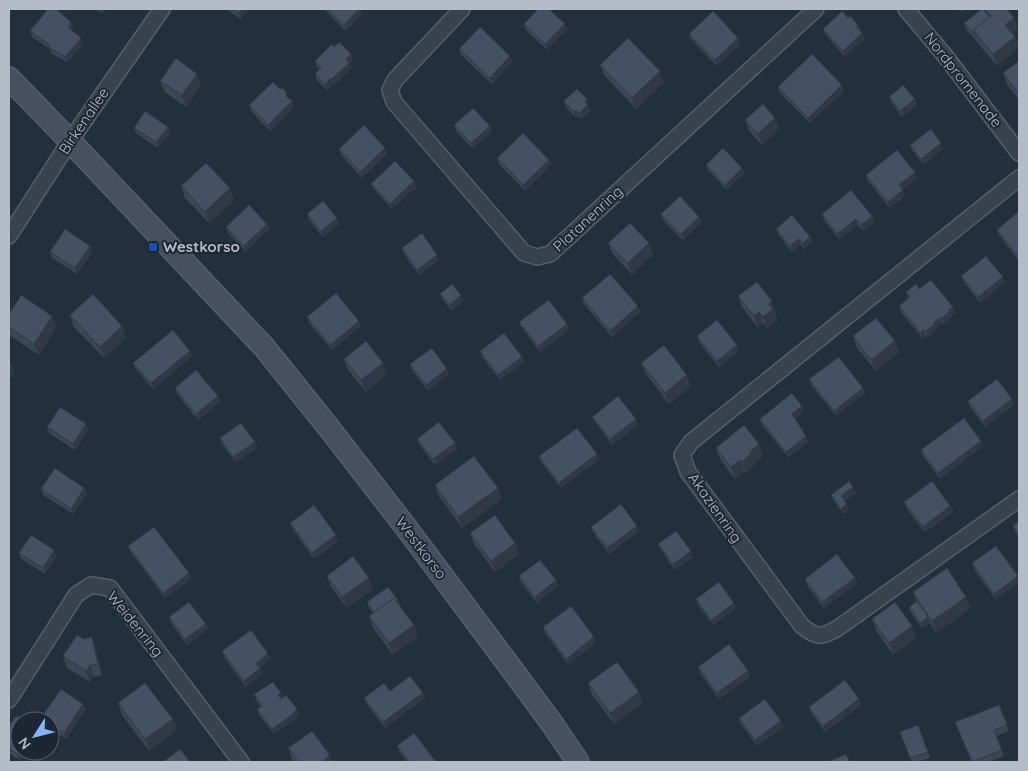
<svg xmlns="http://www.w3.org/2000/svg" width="1028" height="771" font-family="Quicksand,sans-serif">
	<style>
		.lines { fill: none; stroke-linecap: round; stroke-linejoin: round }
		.street-casing { stroke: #565f6c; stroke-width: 18 }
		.secondary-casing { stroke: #565f6c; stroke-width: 24 }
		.street { stroke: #38414e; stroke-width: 15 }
		.secondary { stroke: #465061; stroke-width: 21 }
		.wall { fill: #3b4654 }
		.shaded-wall { fill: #303945 }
		.building { fill: #455162; stroke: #303945 }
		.transit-dot { fill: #1a4fb4; stroke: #1d2633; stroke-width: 2 }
		.labels { text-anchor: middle; stroke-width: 4; stroke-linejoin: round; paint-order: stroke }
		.street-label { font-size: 15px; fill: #b4bcc9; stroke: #1d2633 }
		.poi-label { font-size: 15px; font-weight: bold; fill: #b4bcc9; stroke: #1d2633; text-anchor: start }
	</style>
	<rect width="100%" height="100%" fill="#242f3e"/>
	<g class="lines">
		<defs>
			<g id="street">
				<path d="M462,9L395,80L390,90L394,102L524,253L537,257L550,254L816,9"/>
				<path d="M906,9L946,57L1019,153"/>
				<path d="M1019,178L691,442L682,455L688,472L802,626C817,638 821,638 838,628L1019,499"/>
				<path d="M9,236L70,141L162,9"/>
				<path d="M9,700L76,595L91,585L110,588L241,762"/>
			</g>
			<path id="secondary" d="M9,78L70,141L264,347L329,428L408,530L505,660L553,725L578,762"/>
		</defs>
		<use href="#street" class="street-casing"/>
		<use href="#secondary" class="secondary-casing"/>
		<use href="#street" class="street"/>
		<use href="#secondary" class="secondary"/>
	</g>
	<g class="wall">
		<path d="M95,9H105L102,13Z"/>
		<path d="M226,9H248L241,19Z"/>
		<path d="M325,9H360L362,14L346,31L326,11Z"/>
		<path d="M957,9H966L964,11H960Z"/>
		<path d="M986,10L1014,18L1018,29L1012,34L1015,37L1019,48L997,66L966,29L964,23L988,14Z"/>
		<path d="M848,18L858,25L864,39L845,57L825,34L823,29Z"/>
		<path d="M71,22L73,28L71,30L81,38L83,44L67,62L51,53L50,49L32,37L30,31Z"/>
		<path d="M524,24L567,29L547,50L526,30Z"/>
		<path d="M689,34L740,44L717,66L691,39Z"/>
		<path d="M334,47L351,54L353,60L350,63L351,68L334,85L333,84L327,90L317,80L315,74L320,70L317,67L315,61Z"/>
		<path d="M459,49L512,62L492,84L461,55Z"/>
		<path d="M1019,61V100L1007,84L1003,73Z"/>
		<path d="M600,65L664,82L636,109L605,76Z"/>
		<path d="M197,74L201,85L186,107L165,92L160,81Z"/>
		<path d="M778,87L844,91L810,123L780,93Z"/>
		<path d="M889,97L917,105L902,117L891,102Z"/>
		<path d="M289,98L294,107L270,131L251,111L249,105Z"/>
		<path d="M564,101L589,105L588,106L590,111L582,119L578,116L576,118L566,107Z"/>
		<path d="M775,118L779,129L762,145L749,131L745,120Z"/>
		<path d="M454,125L492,131L473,149L456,131Z"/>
		<path d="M168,127L170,133L158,148L136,133L134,128Z"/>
		<path d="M910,145L943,149L923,164L912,150Z"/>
		<path d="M385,148L387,154L362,178L341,155L339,149Z"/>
		<path d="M497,158L549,160L551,165L525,191L499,164Z"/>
		<path d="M706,165L742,168L744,174L727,190L708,170Z"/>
		<path d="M866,175L917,178L902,190L905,196L890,208L868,181Z"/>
		<path d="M414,181L416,187L392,209L374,189L371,184Z"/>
		<path d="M181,186L230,188L234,200L209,223L185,198Z"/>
		<path d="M1019,211V261L999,235L997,230Z"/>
		<path d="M307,214L337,218L339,224L323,237L309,220Z"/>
		<path d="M661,214L699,217L701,222L683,240L663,220Z"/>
		<path d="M822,214L872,216L874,222L863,231L858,225L839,239L824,220Z"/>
		<path d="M267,224L269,229L246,252L228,233L226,227Z"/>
		<path d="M776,229L810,237L812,243L804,249L801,245L792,252L778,234Z"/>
		<path d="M608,243H649L653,254L632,275L613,254Z"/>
		<path d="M402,248L439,260L419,275L404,254Z"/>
		<path d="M50,252H92L77,274L52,258Z"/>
		<path d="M961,276L1005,283L980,303L963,281Z"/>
		<path d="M919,289L955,313L952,315L951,318L944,324L942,323L936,328V331L928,337L926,336L923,339L901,312L899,306L908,298L906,292Z"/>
		<path d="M440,294L463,301L452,311L443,300Z"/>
		<path d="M738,296L772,301L776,312L775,313L777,321L767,328L763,323L758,328L742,307Z"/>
		<path d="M582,298L638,306L640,312L612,337L584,304Z"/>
		<path d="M9,314L52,316L56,327L39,355L9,335Z"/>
		<path d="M70,315L122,326L126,338L104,358L74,327Z"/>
		<path d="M307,317L361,326L332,350L309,323Z"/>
		<path d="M519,322L567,324L569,330L540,352L522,328Z"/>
		<path d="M697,336L737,345L739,351L719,367L699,342Z"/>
		<path d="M853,336L899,352L876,371L857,348Z"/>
		<path d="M190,351L192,356L153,389L135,368L133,363Z"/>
		<path d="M480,351L522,357L524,363L500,380L482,357Z"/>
		<path d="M344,359L387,374L366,392L348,370Z"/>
		<path d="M641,363L691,386L669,404L646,374Z"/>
		<path d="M410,364L449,374L428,391L412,370Z"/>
		<path d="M809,379L865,393L836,416L811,385Z"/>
		<path d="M175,388L220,402L198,420L177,394Z"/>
		<path d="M1012,399L1014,405L985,427L970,407L968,401Z"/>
		<path d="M804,412L795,419L806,436L808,442L788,457L762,425L760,419Z"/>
		<path d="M592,417L636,419L638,425L612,445L595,422Z"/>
		<path d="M86,424L88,430L75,450L49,433L47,427Z"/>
		<path d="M220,438L257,447L236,463L222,444Z"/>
		<path d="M417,439L457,449L435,465L419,444Z"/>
		<path d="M983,446L940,479L923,456L921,450Z"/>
		<path d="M716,448L763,456L754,463L755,465L746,473L744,471L735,479L720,459Z"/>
		<path d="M597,454L599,460L561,488L541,462L539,456Z"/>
		<path d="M435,485L502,499L462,528L439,496Z"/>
		<path d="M84,488L87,493L73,514L43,495L41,489Z"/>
		<path d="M856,493L845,501L849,510L843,514L833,500L831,495Z"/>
		<path d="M904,502L950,506L953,512L925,532L906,508Z"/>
		<path d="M1019,521V538L1015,531L1013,526Z"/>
		<path d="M290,523L338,541L314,559L292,528Z"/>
		<path d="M591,527L639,531L609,554L593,532Z"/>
		<path d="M470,533L519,554L495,572L474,544Z"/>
		<path d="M658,544L693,557L675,570L661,550Z"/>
		<path d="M128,546L191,579L165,598L130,551Z"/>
		<path d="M996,546V600L974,569L972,563Z"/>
		<path d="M19,553L56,556L45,574L21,559Z"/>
		<path d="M327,576L369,578L373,589L347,608L331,587Z"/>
		<path d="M519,576L556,580L558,586L537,603L521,582Z"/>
		<path d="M805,579L857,583L824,608L807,585Z"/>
		<path d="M913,592L971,608L936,633L930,623L922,628L911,613L909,607L916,602Z"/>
		<path d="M696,599L734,603L736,608L713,625L698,605Z"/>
		<path d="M398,600L399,605L414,625L418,636L393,655L373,628L369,616L373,613L369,608L367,602Z"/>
		<path d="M169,617L208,629L187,645L171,623Z"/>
		<path d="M872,619L916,638L893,655L876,630Z"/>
		<path d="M543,627L596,643L568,664L545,633Z"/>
		<path d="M96,649L102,675L94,677L90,682L67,668L63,656Z"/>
		<path d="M222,651L270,659L260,667L262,674L246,687L224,657Z"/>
		<path d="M698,667L748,671L750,677L719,699L700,673Z"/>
		<path d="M588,683L643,703L614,724L592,695Z"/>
		<path d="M390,691L425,698L385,728L366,703L364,698Z"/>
		<path d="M281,693L282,697L299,715L295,720L274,734L259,715L257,709L260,707L256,700L254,694Z"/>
		<path d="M118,703L173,719L177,730L149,751L122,715Z"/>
		<path d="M83,704L86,709L66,739L50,728V721H42L41,718Z"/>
		<path d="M861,705L825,732L811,713L809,707Z"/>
		<path d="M999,705L1009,731L996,736L1004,756L989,762H971Z"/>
		<path d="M739,718L781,721L783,727L757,746L741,724Z"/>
		<path d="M9,726L20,760L9,753Z"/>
		<path d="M900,732L928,752L930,758L916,762H912Z"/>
		<path d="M397,746L436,762H407L399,751Z"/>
		<path d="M288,748L333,762H294L292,760Z"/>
	</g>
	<g class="shaded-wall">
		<path d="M100,9H105L102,13Z"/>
		<path d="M242,9H248L241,19L239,13Z"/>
		<path d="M359,9H360L362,14L346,31L344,25Z"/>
		<path d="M1014,18L1018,29L1009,36L1005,25Z"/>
		<path d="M71,22L73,28L70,33L68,27Z"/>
		<path d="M565,24L567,29L547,50L545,44Z"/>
		<path d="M862,33L864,39L845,57L843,51Z"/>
		<path d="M1015,37L1019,48L997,66L993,54Z"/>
		<path d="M81,38L83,44L67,62L65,57Z"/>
		<path d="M738,38L740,44L717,66L715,60Z"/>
		<path d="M351,54L353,60L350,63L351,68L334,85L332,79L346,59Z"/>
		<path d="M510,56L512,62L492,84L490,78Z"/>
		<path d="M660,71L664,82L636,109L632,98Z"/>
		<path d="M197,74L201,85L186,107L182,95Z"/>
		<path d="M331,78L333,84L327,90L325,84Z"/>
		<path d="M842,85L844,91L810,123L808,118Z"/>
		<path d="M587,99L590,111L582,119L579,113L585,102Z"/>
		<path d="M915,99L917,105L902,117L900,111Z"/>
		<path d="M292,101L294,107L270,131L268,125Z"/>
		<path d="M576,110L578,116L576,118L574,112Z"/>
		<path d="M775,118L779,129L762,145L758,134Z"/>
		<path d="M490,126L492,131L473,149L471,143Z"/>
		<path d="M168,127L170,133L158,148L156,142Z"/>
		<path d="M941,143L943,149L923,164L921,159Z"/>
		<path d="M385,148L387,154L362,178L360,172Z"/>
		<path d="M549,160L551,165L525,191L523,185Z"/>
		<path d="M742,168L744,174L727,190L725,185Z"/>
		<path d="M915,172L917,178L901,191L899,185Z"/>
		<path d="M414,181L416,187L392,209L390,204Z"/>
		<path d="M230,188L234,200L209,223L205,212Z"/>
		<path d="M903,190L905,196L890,208L888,202Z"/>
		<path d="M872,216L874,222L863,231L861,225Z"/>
		<path d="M699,217L701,222L683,240L681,234Z"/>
		<path d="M337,218L339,224L323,237L321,231Z"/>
		<path d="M856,219L858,225L839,239L837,234Z"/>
		<path d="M267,224L269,229L246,252L244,246Z"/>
		<path d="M810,237L812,243L804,249L802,244Z"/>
		<path d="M799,239L801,245L792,252L790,246Z"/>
		<path d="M649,243L653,254L632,275L628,263Z"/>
		<path d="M90,246L92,252L77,274L75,268Z"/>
		<path d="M437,255L439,260L419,275L417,270Z"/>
		<path d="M1003,277L1005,283L980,303L978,297Z"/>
		<path d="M461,295L463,301L452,311L450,305Z"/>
		<path d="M772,301L776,312L775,313L777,321L767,328L763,317L769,304Z"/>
		<path d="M638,306L640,312L612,337L610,331Z"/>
		<path d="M953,307L955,313L952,315L951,318L944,324L942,318L950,309Z"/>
		<path d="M759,312L763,323L758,328L754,316Z"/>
		<path d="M52,316L56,327L39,355L34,344Z"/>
		<path d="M940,318L942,323L936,328V331L928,337L926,331L934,322Z"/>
		<path d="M359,321L361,326L332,350L330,345Z"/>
		<path d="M567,324L569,330L540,352L538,346Z"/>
		<path d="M122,326L126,338L104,358L100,347Z"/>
		<path d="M923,330L926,336L923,339L921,333Z"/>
		<path d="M895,341L899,352L876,371L871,360Z"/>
		<path d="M737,345L739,351L719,367L717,361Z"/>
		<path d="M190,351L192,356L153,389L151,383Z"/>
		<path d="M522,357L524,363L500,380L498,375Z"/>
		<path d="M383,363L387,374L366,392L361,380Z"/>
		<path d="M12,367L14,373L9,381V372Z"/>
		<path d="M447,369L449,374L428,391L426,385Z"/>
		<path d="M687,375L691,386L669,404L665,393Z"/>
		<path d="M863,388L865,393L836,416L834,411Z"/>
		<path d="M218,396L220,402L198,420L196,414Z"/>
		<path d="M1012,399L1014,405L985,427L983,421Z"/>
		<path d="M802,406L804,412L794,420L792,414Z"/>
		<path d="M636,419L638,425L612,445L610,439Z"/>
		<path d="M86,424L88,430L75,450L73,444Z"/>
		<path d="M806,436L808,442L788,457L786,452Z"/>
		<path d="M981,441L983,446L940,479L938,473Z"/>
		<path d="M255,442L257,447L236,463L233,457Z"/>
		<path d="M455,443L457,449L435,465L433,459Z"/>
		<path d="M759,444L763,456L754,463L755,465L746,473L742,462L750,452Z"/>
		<path d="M597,454L599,460L561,488L559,483Z"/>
		<path d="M740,460L744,471L735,479L731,467Z"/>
		<path d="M853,487L856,493L843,502L841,496Z"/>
		<path d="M84,488L87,493L73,514L71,509Z"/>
		<path d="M498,488L502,499L462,528L458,517Z"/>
		<path d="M847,504L849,510L843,514L841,509Z"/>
		<path d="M950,506L953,512L925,532L923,527Z"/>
		<path d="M637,526L639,531L609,554L607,548Z"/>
		<path d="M336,535L338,541L314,559L312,553Z"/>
		<path d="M515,543L519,554L495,572L491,561Z"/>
		<path d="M54,550L56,556L45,574L43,568Z"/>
		<path d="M691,551L693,557L675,570L673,564Z"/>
		<path d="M189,573L191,579L165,598L163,593Z"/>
		<path d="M1018,576L1019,583L996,600L994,594Z"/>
		<path d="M369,578L373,589L347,608L342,597Z"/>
		<path d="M855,578L857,583L824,608L822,602Z"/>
		<path d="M556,580L558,586L537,603L535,597Z"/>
		<path d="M966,597L971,608L936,633L932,621Z"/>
		<path d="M734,603L736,608L713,625L711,620Z"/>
		<path d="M928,617L930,623L922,628L920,623Z"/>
		<path d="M206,624L208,629L187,645L185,639Z"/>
		<path d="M414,625L418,636L393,655L389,643Z"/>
		<path d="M912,626L916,638L893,655L889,643Z"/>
		<path d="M92,637L96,649L102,675L98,664Z"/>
		<path d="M594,637L596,643L568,664L566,659Z"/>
		<path d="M268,654L270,659L258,668L256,663Z"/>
		<path d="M90,665L94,677L90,682L86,671Z"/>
		<path d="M260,668L262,674L246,687L244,681Z"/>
		<path d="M748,671L750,677L719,699L717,693Z"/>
		<path d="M639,692L643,703L614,724L610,713Z"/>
		<path d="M281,693L283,699L280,701L278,695Z"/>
		<path d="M423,693L425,698L385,728L383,722Z"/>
		<path d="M859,699L861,705L825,732L823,726Z"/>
		<path d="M83,704L86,709L66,739L64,733Z"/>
		<path d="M297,709L299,715L295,720L274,734L272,729Z"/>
		<path d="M173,719L177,730L149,751L145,739Z"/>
		<path d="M781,721L783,727L757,746L755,740Z"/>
		<path d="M20,751H26L20,760L18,754Z"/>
		<path d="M330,755L333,762H321Z"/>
	</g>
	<g class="building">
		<path d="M48,9H56L71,22L68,27L81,38L65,57L49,47L50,45L30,31Z"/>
		<path d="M232,9H242L239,13Z"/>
		<path d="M327,9H359L344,25Z"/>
		<path d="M538,9H549L565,24L545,44L524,24Z"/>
		<path d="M982,9H983L990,17L973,30L975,36L964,23Z"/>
		<path d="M988,9H1007L1014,18L1005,25L1015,37L993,54L973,30L991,16L986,10Z"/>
		<path d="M713,11L738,38L715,60L689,34Z"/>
		<path d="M842,11L848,18L850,16L858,25L856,27L862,33L843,51L823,29Z"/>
		<path d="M480,27L510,56L490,78L459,49Z"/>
		<path d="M628,38L660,71L632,98L600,65Z"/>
		<path d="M339,42L351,54L346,59L349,63L332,79L331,78L325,84L315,74L321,68L315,61L332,44L334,47Z"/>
		<path d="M812,54L842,85L808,118L778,87Z"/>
		<path d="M176,58L197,74L182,95L160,81Z"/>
		<path d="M1019,61V94L1003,73Z"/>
		<path d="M273,82L280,89L281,88L284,89L287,94L286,96L292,101L268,125L249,105Z"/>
		<path d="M903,85L915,99L900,111L889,97Z"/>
		<path d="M577,89L587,99L585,102L588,105L579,113L576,110L574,112L564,101Z"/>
		<path d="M763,104L775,118L758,134L745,120Z"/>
		<path d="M473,108L490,126L471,143L454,125Z"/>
		<path d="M145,111L168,127L156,142L134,128Z"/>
		<path d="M364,125L385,148L360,172L339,149Z"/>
		<path d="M931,129L941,143L921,159L910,145Z"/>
		<path d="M523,133L549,160L523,185L497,158Z"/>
		<path d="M723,148L742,168L725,185L706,165Z"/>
		<path d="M897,150L915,172L899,185L903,190L888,202L866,175Z"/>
		<path d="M395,161L414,181L390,204L371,184Z"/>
		<path d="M206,163L230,188L205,212L181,186Z"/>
		<path d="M851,190L872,216L861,225L856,219L837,234L822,214Z"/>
		<path d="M680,196L699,217L681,234L661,214Z"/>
		<path d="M323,201L337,218L321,231L307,214Z"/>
		<path d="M249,205L267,224L244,246L226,227Z"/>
		<path d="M1019,211V257L997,230Z"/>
		<path d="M792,215L810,237L802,244L799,239L790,246L776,229Z"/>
		<path d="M630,223L649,243L628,263L608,243Z"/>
		<path d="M65,229L90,246L75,268L50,252Z"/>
		<path d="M422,233L437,255L417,270L402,248Z"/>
		<path d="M986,256L1003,277L978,297L961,276Z"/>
		<path d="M610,274L638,306L610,331L582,298Z"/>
		<path d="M931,280L953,307L950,309L949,312L942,318H940L934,322V325L926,331L923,330L921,333L899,306L910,297L906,292L916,284L919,289Z"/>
		<path d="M757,282L772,301L769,304L773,309L763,317L759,312L754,316L738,296Z"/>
		<path d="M452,284L461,295L450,305L440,294Z"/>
		<path d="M336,293L359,321L330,345L307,317Z"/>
		<path d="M93,294L122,326L100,347L70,315Z"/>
		<path d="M21,295L52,316L34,344L9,327V314Z"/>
		<path d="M549,300L567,324L538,346L519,322Z"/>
		<path d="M876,318L895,341L871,360L853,336Z"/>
		<path d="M717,320L737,345L717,361L697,336Z"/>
		<path d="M173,330L190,351L151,383L133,363Z"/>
		<path d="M504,333L522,357L498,375L480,351Z"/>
		<path d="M366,341L383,363L361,380L344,359Z"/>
		<path d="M664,345L687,375L665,393L641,363Z"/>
		<path d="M432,348L447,369L426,385L410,364Z"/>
		<path d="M839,357L863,388L834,411L809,379Z"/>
		<path d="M9,365L12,367L9,372Z"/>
		<path d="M196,370L218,396L196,414L175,388Z"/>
		<path d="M997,379L1012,399L983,421L968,401Z"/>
		<path d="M792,393L802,406L792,414L806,436L786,452L760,419Z"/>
		<path d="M618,396L636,419L610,439L592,417Z"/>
		<path d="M60,407L86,424L73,444L47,427Z"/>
		<path d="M964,418L981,441L938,473L921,450Z"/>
		<path d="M439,422L455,443L433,459L417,439Z"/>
		<path d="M241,423L255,442L233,457L220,438Z"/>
		<path d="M744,425L759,444L750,452L751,454L742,462L740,460L731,467L716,448Z"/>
		<path d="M577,428L597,454L559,483L539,456Z"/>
		<path d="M474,456L498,488L458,517L435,485Z"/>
		<path d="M55,468L84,488L71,509L41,489Z"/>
		<path d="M849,481L853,487L841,496L847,504L841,509L831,495Z"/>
		<path d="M932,481L950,506L923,527L904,502Z"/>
		<path d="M621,504L637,526L607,548L591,527Z"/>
		<path d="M314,505L336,535L312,553L290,523Z"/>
		<path d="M495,515L515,543L491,561L470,533Z"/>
		<path d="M1019,521V535L1013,526Z"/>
		<path d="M154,527L189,573L163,593L128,546Z"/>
		<path d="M676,531L691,551L673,564L658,544Z"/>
		<path d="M31,535L54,550L43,568L19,553Z"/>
		<path d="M996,546L1018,576L994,594L972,563Z"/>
		<path d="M837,554L855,578L822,602L805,579Z"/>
		<path d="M353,556L369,578L342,597L327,576Z"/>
		<path d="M540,560L556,580L535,597L519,576Z"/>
		<path d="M947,568L966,597L932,621L913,592Z"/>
		<path d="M719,582L734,603L711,620L696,599Z"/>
		<path d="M388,587L398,600L396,601L394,598L374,612L367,602Z"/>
		<path d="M394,598L414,625L389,643L369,616Z"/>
		<path d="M917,601L928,617L920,623L909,607Z"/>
		<path d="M189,602L206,624L185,639L169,617Z"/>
		<path d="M895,602L912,626L889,643L872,619Z"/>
		<path d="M571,606L594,637L566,659L543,627Z"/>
		<path d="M251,630L268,654L256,663L260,668L244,681L222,651Z"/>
		<path d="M77,635L84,639L92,637L98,664L90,665L86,671L63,656Z"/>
		<path d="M729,644L748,671L717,693L698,667Z"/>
		<path d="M617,662L639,692L610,713L588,683Z"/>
		<path d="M410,676L423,693L383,722L364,698L384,683L390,691Z"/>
		<path d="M845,680L859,699L823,726L809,707Z"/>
		<path d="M273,682L281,693L278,695L281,699L286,695L297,709L293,714L272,729L257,709L262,706L254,694Z"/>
		<path d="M145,683L173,719L145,739L118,703Z"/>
		<path d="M61,689L83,704L64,733L50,724V721H46L41,718Z"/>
		<path d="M765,699L781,721L755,740L739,718Z"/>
		<path d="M999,705L1007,725L994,730L1002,750L972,762L955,722Z"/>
		<path d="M16,716L24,721H20V751L18,754L9,749V726Z"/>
		<path d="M918,725L928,752L910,758L900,732Z"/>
		<path d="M312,731L330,755L321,762H299L288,748Z"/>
		<path d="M414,733L436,762H410L397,746Z"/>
		<path d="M180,749L190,762H163Z"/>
		<path d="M846,754L850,762H828Z"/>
	</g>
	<rect class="transit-dot" x="148" y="242" width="10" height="10" rx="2.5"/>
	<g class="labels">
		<g class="street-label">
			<text transform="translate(963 80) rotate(52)" y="5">Nordpromenade</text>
			<text transform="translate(84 121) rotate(-56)" y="5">Birkenallee</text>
			<text transform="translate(588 219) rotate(-43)" y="5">Platanenring</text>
			<text transform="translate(715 508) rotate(55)" y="5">Akazienring</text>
			<text transform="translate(421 548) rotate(53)" y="5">Westkorso</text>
			<text transform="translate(135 624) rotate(51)" y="5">Weidenring</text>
		</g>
		<g class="poi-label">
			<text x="163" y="252">Westkorso</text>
		</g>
	</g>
	<rect width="1028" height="771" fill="none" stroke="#b4bcc9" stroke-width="20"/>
	<g transform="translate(35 736) rotate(234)"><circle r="24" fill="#1d2633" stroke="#59626f"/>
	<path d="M0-4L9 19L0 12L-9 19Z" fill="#8ab4f8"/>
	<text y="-8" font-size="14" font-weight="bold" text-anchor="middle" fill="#b4bcc9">N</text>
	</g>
</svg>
